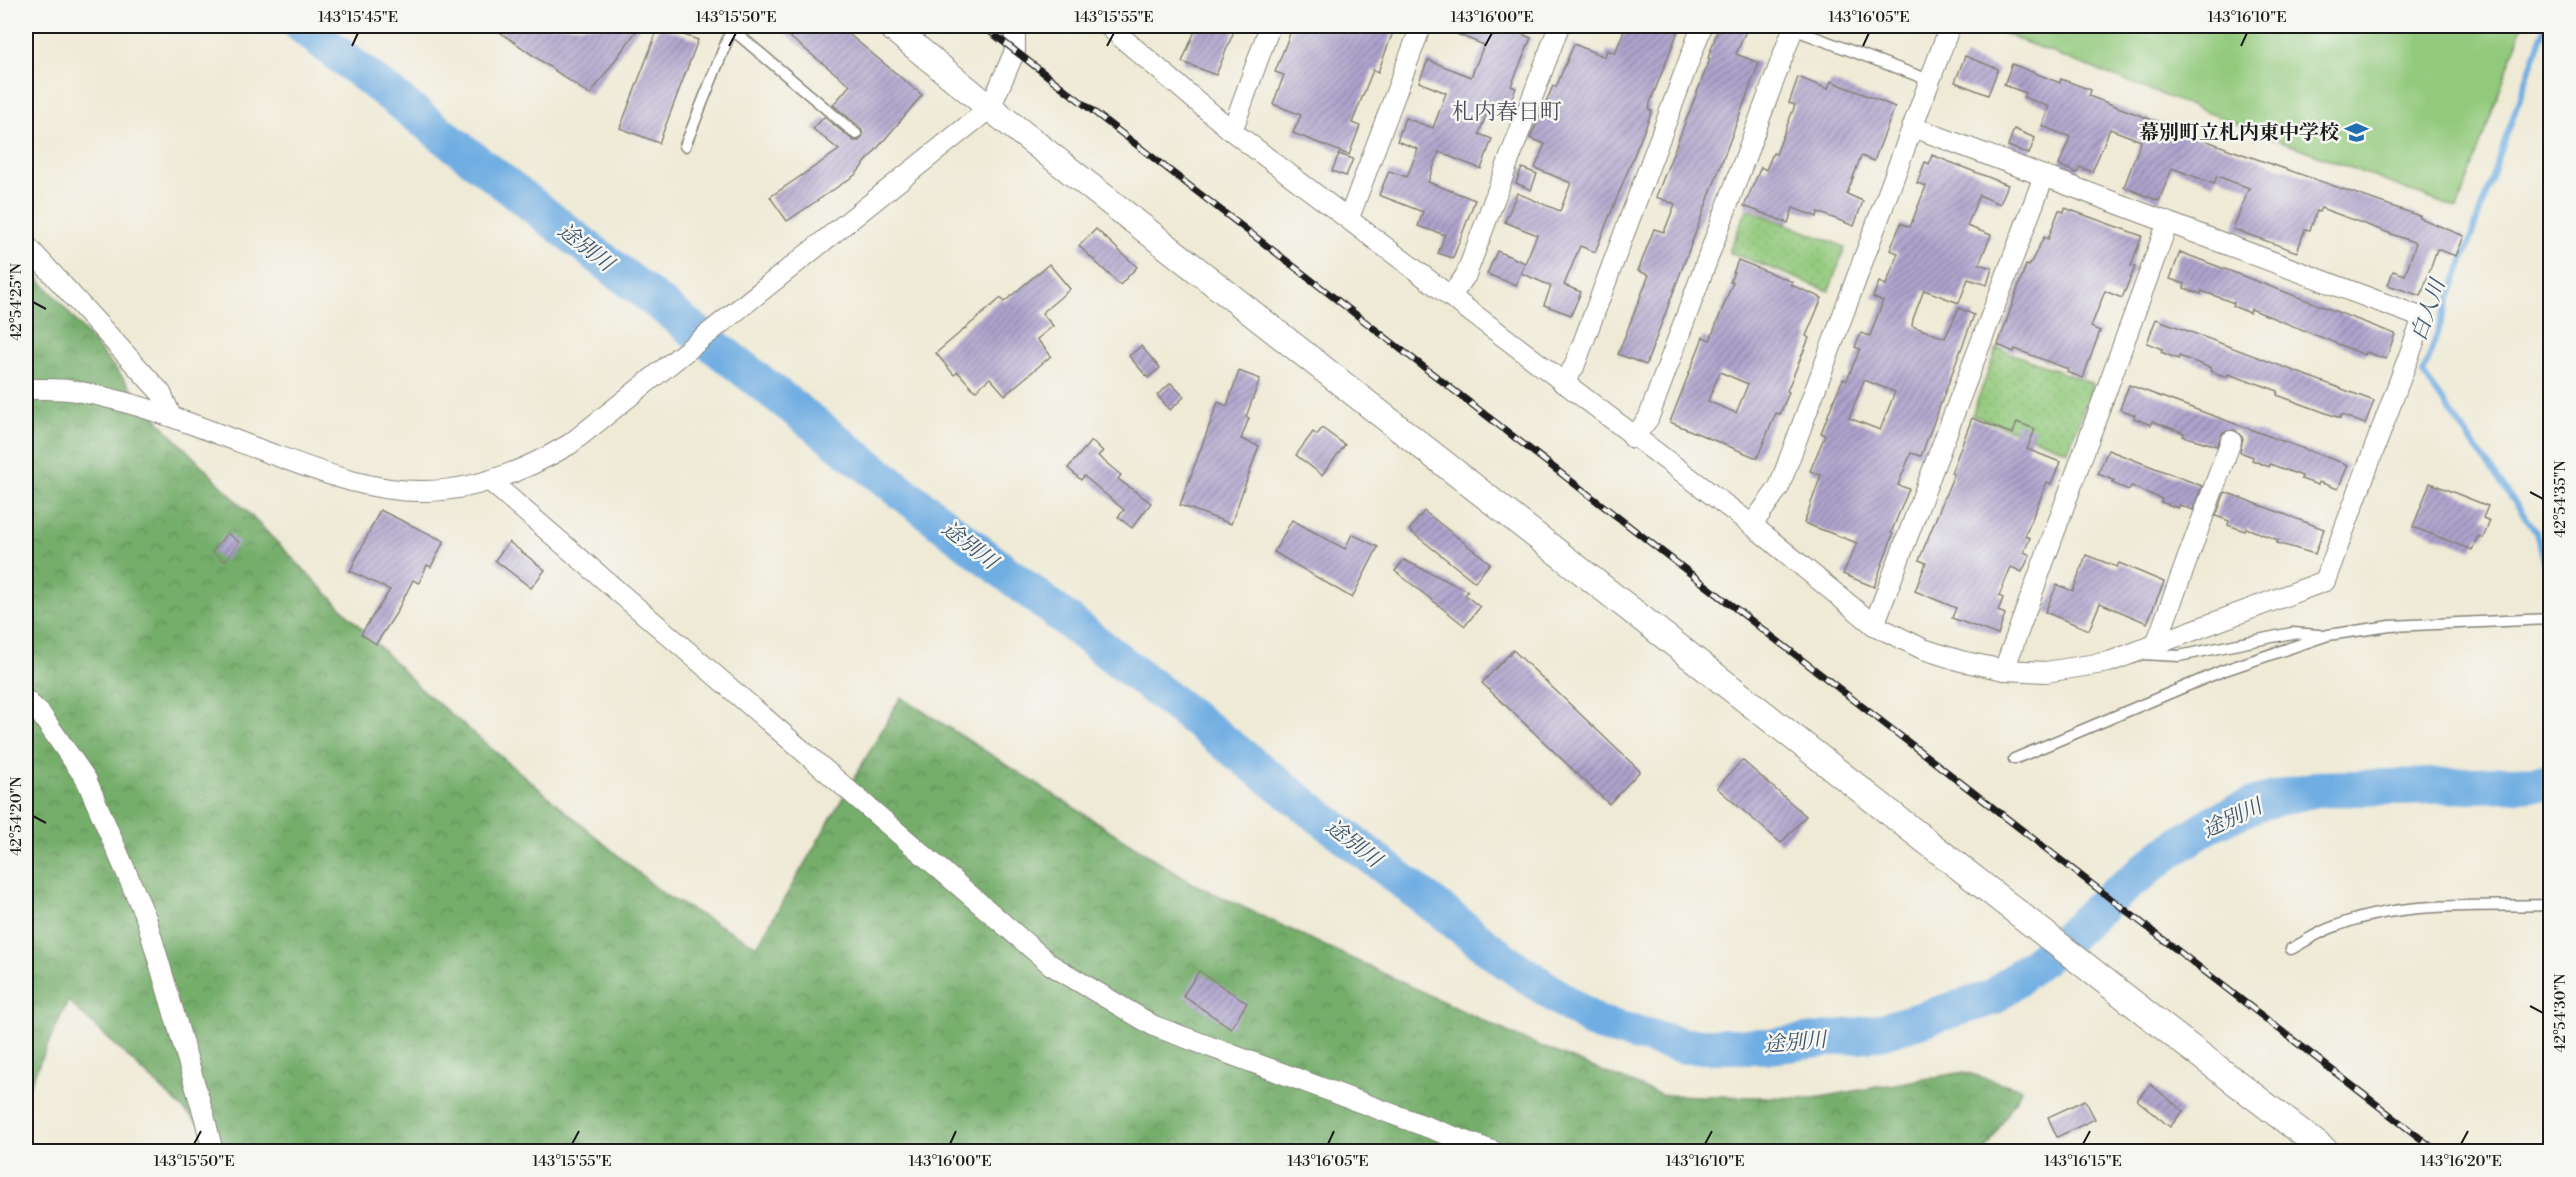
<svg xmlns="http://www.w3.org/2000/svg" width="2576" height="1177" font-family="'Libre Bodoni','Noto Serif JP',serif">
	<style>
		.grass { fill: url(#grass-dots); stroke: #57724c; stroke-width: 1.5 }
		.forest { fill: url(#forest-crowns); stroke: #486444; stroke-width: 1.5 }
		.pitch { fill: #92c97b; stroke: #57724c; stroke-width: 1.5 }
		.lines { fill: none; stroke-linecap: round; stroke-linejoin: round }
		.stream { stroke: #70ade2; stroke-width: 6 }
		.river { stroke: #70ade2; stroke-width: 36 }
		.building { fill: url(#building-hatch); fill-rule: evenodd }
		.service-casing { stroke: #868378; stroke-width: 13 }
		.minor-casing { stroke: #868378; stroke-width: 22 }
		.tertiary-casing { stroke: #868378; stroke-width: 28 }
		.service { stroke: #fff; stroke-width: 10 }
		.minor { stroke: #fff; stroke-width: 20 }
		.tertiary { stroke: #fff; stroke-width: 26 }
		.rail-casing { stroke: #1c1c1c; stroke-width: 7 }
		.rail { stroke: #f6f6f2; stroke-width: 4.5; stroke-dasharray: 14; stroke-linecap: butt }
		.ticks { fill: none; stroke: #1c1c1c; stroke-width: 2 }
		.labels { text-anchor: middle; stroke-width: 5; stroke-linejoin: round; paint-order: stroke }
		.poi-label { font-size: 20px; font-weight: bold; fill: #1c1c1c; stroke: #f6f6f2; text-anchor: end }
		.water-label { font-size: 21px; font-style: italic; fill: #3e566b; stroke: #f6f6f2 }
		.quarter-label { font-size: 22px; fill: #4f4b5a; stroke: #f6f6f2 }
		.neatline { fill: none; stroke: #1c1c1c; stroke-width: 2 }
		.ticks-label { font-size: 15px; text-anchor: middle; fill: #1c1c1c }
	</style>
	<defs>
		<pattern id="grass-dots" width="8" height="8" patternUnits="userSpaceOnUse" patternTransform="scale(1.5)"><rect width="8" height="8" fill="#92c97b"/><path d="M2 2h.1M6 6h.1" fill="none" stroke="#7dac6a" stroke-width="1.8" stroke-linecap="round"/></pattern>
		<pattern id="forest-crowns" width="20" height="18" patternUnits="userSpaceOnUse" patternTransform="scale(1.5)"><rect width="20" height="18" fill="#75ad6b"/><path d="M2 6a3 3 0 1 1 6 0M12 15a3 3 0 1 1 6 0" fill="none" stroke="#5f8c57"/></pattern>
		<pattern id="building-hatch" width="6" height="6" patternUnits="userSpaceOnUse" patternTransform="scale(1.5)"><rect width="6" height="6" fill="#ada3cc"/><path d="M-1 1l2-2M0 6l6-6M5 7l2-2" fill="none" stroke="#8c84a5"/></pattern>
	</defs>
	<rect width="100%" height="100%" fill="#f6f6f2"/>
	<filter id="ink" filterUnits="userSpaceOnUse"><feTurbulence type="fractalNoise" baseFrequency=".0167" numOctaves="2"/><feDisplacementMap in="SourceGraphic" scale="12" xChannelSelector="R" yChannelSelector="G"/><feConvolveMatrix kernelMatrix="1 2 1 2 8 2 1 2 1" color-interpolation-filters="sRGB"/></filter>
	<filter id="wash" filterUnits="userSpaceOnUse"><feTurbulence type="fractalNoise" baseFrequency=".008" numOctaves="4" result="noise"/><feDisplacementMap in="SourceGraphic" scale="24" xChannelSelector="R" yChannelSelector="G"/><feGaussianBlur stdDeviation="1.35" result="paint"/><feColorMatrix in="noise" values="0 0 0 0 0 0 0 0 0 0 0 0 0 0 0 0 0 1.4 0 .05"/><feComposite in="paint" operator="in"/></filter>
	<g filter="url(#wash)">
		<rect width="100%" height="100%" fill="#efead5"/>
		<g class="grass">
			<path d="M1747,209L1845,247L1829,291L1729,252Z"/>
			<path d="M1997,348L2093,384L2068,451L1972,415Z"/>
		</g>
		<path class="forest" d="M26,266L54,295L162,425L420,688L666,896L757,946L901,697L1190,882L1518,1037L1661,1095L1814,1098L1964,1072L2022,1089L1985,1152H229L68,1001L26,1093Z"/>
		<path class="pitch" d="M1987,26H2523L2457,209L1986,27Z"/>
		<g class="lines">
			<path class="stream" d="M2545,26L2423,374L2536,532L2550,581"/>
			<path class="river" d="M302,26L1507,962L1596,1023L1685,1046H1772L1876,1033L1992,998L2065,940L2105,902L2167,853L2214,822L2258,803L2316,789L2550,783"/>
		</g>
		<g id="blocks">
			<g class="building">
				<path d="M491,26H640L590,95Z"/>
				<path d="M659,26L698,40L659,143L620,128Z"/>
				<path d="M776,26H839L922,95L855,175L787,221L770,197L839,150L813,129L824,117L854,141H859L863,135L861,128L833,105L850,85Z"/>
				<path d="M1197,26H1236L1216,75L1182,62Z"/>
				<path d="M1293,26H1376L1393,32L1378,72L1373,70L1352,123L1360,126L1349,155L1293,133L1301,115L1273,104L1284,75L1275,72Z"/>
				<path d="M1437,26H1517L1515,31L1531,38L1511,86L1516,88L1509,105L1503,103L1501,109L1490,104L1479,134L1492,139L1481,169L1439,152L1428,182L1475,200L1453,258L1438,253L1445,235L1418,226L1423,212L1379,195L1389,171L1407,177L1418,149L1397,141L1405,118L1433,128L1446,93L1419,82L1428,60L1471,77L1484,45Z"/>
				<path d="M1626,26H1680L1650,103L1649,110L1652,111L1595,252L1580,246L1564,285L1581,292L1571,315L1544,305L1551,286L1521,273L1537,235L1505,222L1517,193L1560,211L1571,183L1535,168L1545,144L1530,138L1553,86L1556,87L1574,44L1605,57L1607,50L1615,53Z"/>
				<path d="M1719,26H1748L1736,54L1759,63L1646,365L1618,354L1649,275L1638,271L1654,229L1664,232L1675,204L1656,197L1710,59L1708,58Z"/>
				<path d="M1965,56L1998,69L1988,95L1955,82Z"/>
				<path d="M2012,64L2060,83L2061,79L2091,90L2089,96L2231,150L2420,216V218L2464,236L2456,256L2437,249L2421,296L2388,285L2393,271L2405,275L2416,243L2321,208L2319,212L2317,211L2310,230L2305,229L2297,252L2233,229L2249,188L2217,176L2214,184L2172,168L2159,201L2124,187L2141,141L2110,129L2092,172L2080,167L2077,173L2059,165L2070,137L2042,126L2049,107L2024,97L2026,93L2004,85Z"/>
				<path d="M1798,77L1828,89L1831,81L1895,107L1874,161L1861,156L1847,194L1863,201L1854,226L1818,212L1817,217L1793,208L1788,223L1744,206L1761,167L1766,170L1773,153L1776,154L1795,105L1789,103Z"/>
				<path d="M2014,129L2035,138L2029,154L2008,146Z"/>
				<path d="M1339,154L1353,159L1346,176L1332,171Z"/>
				<path d="M1932,155L2008,185L2000,204L1979,195L1967,226L1991,235L1979,264L1992,268L1987,285L1968,279L1959,303L1924,290L1913,319L1912,326L1945,338L1959,308L1974,315L1921,456L1911,453L1898,485L1909,489L1891,533L1893,534L1874,587L1843,574L1857,543L1804,523L1821,475L1810,471L1825,435L1821,433L1835,397L1843,379L1847,380L1860,349L1855,347L1861,333L1870,336L1883,301L1873,297L1879,282L1886,285L1898,253L1890,250L1901,223L1910,227L1926,186L1917,183L1925,162L1929,164ZM1864,380L1895,392L1880,430L1849,418Z"/>
				<path d="M1522,168L1537,174L1531,190L1516,183Z"/>
				<path d="M2065,208L2142,236L2131,266L2135,267L2122,298L2105,291L2091,327L2100,331L2083,378L2067,372L2068,369L2015,349L2014,352L1998,345L2026,265L2029,266L2044,237L2048,239L2059,210L2064,212Z"/>
				<path d="M1096,229L1137,267L1120,285L1079,246Z"/>
				<path d="M1497,251L1525,263L1516,285L1487,274Z"/>
				<path d="M2180,252L2395,334L2386,359L2366,352L2365,355L2251,309L2250,313L2233,306L2234,303L2202,291L2201,294L2184,288L2185,284L2170,279Z"/>
				<path d="M1738,260L1793,282L1791,285L1822,298L1806,336L1809,338L1787,391L1789,392L1780,414L1776,413L1757,458L1670,422L1703,337L1710,340L1733,282H1730ZM1720,372L1748,384L1736,413L1708,401Z"/>
				<path d="M1049,264L1070,289L1042,313L1053,326L1037,339L1051,356L1005,395L990,378L975,391L958,372L954,375L936,353L1001,298L1004,302Z"/>
				<path d="M2156,319L2374,401L2365,424L2342,415L2340,418L2296,402L2277,395L2278,391L2248,380V381L2228,374L2227,377L2210,371L2211,368L2179,356L2178,359L2161,352L2162,349L2147,343Z"/>
				<path d="M1141,346L1160,368L1148,378L1129,356Z"/>
				<path d="M1239,371L1260,379L1246,417L1249,418L1241,439L1259,446L1231,524L1180,505L1218,402L1227,406Z"/>
				<path d="M1171,383L1184,397L1170,410L1157,395Z"/>
				<path d="M2129,385L2348,465L2338,489L2319,482L2318,485L2301,479L2302,476L2270,464L2269,467L2252,460L2253,457L2240,452L2243,438L2235,430L2223,432L2217,446L2183,436L2184,433L2152,421L2151,425L2134,418L2135,415L2120,409Z"/>
				<path d="M1972,418L2013,434L2017,422L2035,429L2027,449L2060,462L2051,484L2047,482L2025,536L2030,538L2024,552L2030,555L2022,572L2011,567L1999,596L2003,598L1998,611L2005,614L1998,635L1952,618L1956,608L1915,591L1926,563L1919,560L1954,474L1951,473Z"/>
				<path d="M1322,428L1345,445L1322,475L1296,455L1313,432L1317,435Z"/>
				<path d="M1091,441L1103,451L1098,456L1121,475L1118,479L1151,503L1132,528L1118,517L1124,510L1084,476L1081,480L1068,468Z"/>
				<path d="M2108,450L2202,486L2193,510L2180,505L2178,508L2161,502L2162,499L2131,486L2129,490L2112,483L2114,480L2098,474Z"/>
				<path d="M2430,483L2488,506L2483,518L2490,521L2483,538L2478,536L2472,550L2413,527Z"/>
				<path d="M2225,492L2324,529L2315,554L2277,543L2278,540L2246,528L2245,531L2228,525L2229,521L2216,516Z"/>
				<path d="M380,510L444,541L431,567L427,565L419,583L413,580L395,615L376,644L361,634L390,590L350,571Z"/>
				<path d="M1424,511L1490,563L1475,582L1409,530Z"/>
				<path d="M1292,520L1345,549L1352,534L1378,547L1352,598L1274,552Z"/>
				<path d="M227,533L239,542L225,561L212,552Z"/>
				<path d="M509,542L545,570L531,588L495,560Z"/>
				<path d="M2086,555L2117,567L2119,563L2164,582L2147,623L2100,603L2089,630L2045,612L2057,585L2073,591Z"/>
				<path d="M1404,560L1468,591L1465,595L1480,607L1465,626L1395,571Z"/>
				<path d="M1513,650L1640,771L1609,804L1482,683Z"/>
				<path d="M1742,760L1806,816L1781,843L1717,788Z"/>
				<path d="M1199,971L1247,1003L1231,1028L1183,996Z"/>
				<path d="M2150,1084L2183,1111L2170,1127L2137,1100Z"/>
				<path d="M2085,1100L2095,1119L2057,1137L2048,1117Z"/>
			</g>
		</g>
	</g>
	<g filter="url(#ink)">
		<use href="#blocks" fill-opacity="0" stroke="#868378" stroke-width="1.5"/>
		<g class="lines">
			<defs>
				<g id="service">
					<path d="M728,26L856,134"/>
					<path d="M1793,29L1921,77"/>
					<path d="M685,146L732,28"/>
					<path d="M2142,654L2179,656L2292,633L2319,635"/>
					<path d="M2014,759L2222,671L2328,635L2390,626L2550,619"/>
					<path d="M2291,949C2306,941 2320,931 2336,926C2403,900 2480,907 2550,905"/>
				</g>
				<g id="minor">
					<path d="M1108,26L1232,131L1752,525L1874,625L1923,649L1961,661L2004,670L2046,672L2109,662L2325,581L2423,318L1913,127"/>
					<path d="M1232,131L1270,26"/>
					<path d="M1349,218L1421,26"/>
					<path d="M26,245L161,393L171,416"/>
					<path d="M1451,296L1466,275L1559,26"/>
					<path d="M1563,383L1574,367L1702,26"/>
					<path d="M26,389C42,389 60,388 76,391C138,402 198,426 258,449C311,468 366,492 424,491C476,491 526,470 570,444L990,108L1015,51V26"/>
					<path d="M1633,438L1648,419L1794,26"/>
					<path d="M490,481L1051,965L1154,1026L1495,1152"/>
					<path d="M1752,525L1779,487L1950,26"/>
					<path d="M1874,625L2044,176"/>
					<path d="M2156,644L2231,441"/>
					<path d="M2004,670L2168,222"/>
					<path d="M26,700L40,713L86,779L146,918L205,1119L213,1152"/>
				</g>
				<path id="tertiary" d="M890,26L990,108L2170,1032L2327,1152"/>
			</defs>
			<use href="#service" class="service-casing"/>
			<use href="#minor" class="minor-casing"/>
			<use href="#tertiary" class="tertiary-casing"/>
			<use href="#service" class="service"/>
			<use href="#minor" class="minor"/>
			<use href="#tertiary" class="tertiary"/>
			<defs>
				<path id="rail" d="M983,26L2438,1152"/>
			</defs>
			<use href="#rail" class="rail-casing"/>
			<use href="#rail" class="rail"/>
		</g>
	</g>
	<path class="ticks" d="M352,46L358,33M729,46L736,33M1107,46L1114,33M1485,46L1492,33M1863,46L1869,33M2241,46L2247,33M33,302L46,309M2530,492L2543,499M33,816L46,823M2530,1006L2543,1013M194,1144L201,1131M572,1144L579,1131M950,1144L956,1131M1328,1144L1334,1131M1705,1144L1712,1131M2083,1144L2090,1131M2461,1144L2468,1131"/>
	<defs>
		<symbol id="school-bare" viewBox="-9 -9 18 18"><path d="M0-5L7-2L0 1L-7-2ZM-4 1L0 2.5L4 1V4Q0 6-4 4Z" fill="#1f6fb2" stroke="#f6f6f2" stroke-width="2.5" paint-order="stroke"/></symbol>
	</defs>
	<g fill-rule="evenodd">
		<use href="#school-bare" x="2340" y="116" width="33" height="33"/>
	</g>
	<g class="labels">
		<g class="poi-label">
			<text x="2339" y="139">幕別町立札内東中学校</text>
		</g>
		<g class="water-label">
			<text transform="translate(586 247) rotate(38)" y="7">途別川</text>
			<text transform="translate(2428 310) rotate(-71)" y="7">白人川</text>
			<text transform="translate(970 545) rotate(38)" y="7">途別川</text>
			<text transform="translate(2232 818) rotate(-25)" y="7">途別川</text>
			<text transform="translate(1354 843) rotate(38)" y="7">途別川</text>
			<text transform="translate(1795 1042) rotate(-5)" y="7">途別川</text>
		</g>
		<g class="quarter-label">
			<text x="1507" y="119">札内春日町</text>
		</g>
	</g>
	<rect width="2576" height="1177" fill="none" stroke="#f6f6f2" stroke-width="66"/>
	<rect x="33" y="33" width="2510" height="1111" class="neatline"/>
	<g class="ticks-label">
		<text x="358" y="22">143°15'45"E</text>
		<text x="736" y="22">143°15'50"E</text>
		<text x="1114" y="22">143°15'55"E</text>
		<text x="1492" y="22">143°16'00"E</text>
		<text x="1869" y="22">143°16'05"E</text>
		<text x="2247" y="22">143°16'10"E</text>
		<text transform="translate(16 302) rotate(-90)" y="5">42°54'25"N</text>
		<text transform="translate(2560 499) rotate(-90)" y="5">42°54'35"N</text>
		<text transform="translate(16 816) rotate(-90)" y="5">42°54'20"N</text>
		<text transform="translate(2560 1013) rotate(-90)" y="5">42°54'30"N</text>
		<text x="194" y="1166">143°15'50"E</text>
		<text x="572" y="1166">143°15'55"E</text>
		<text x="950" y="1166">143°16'00"E</text>
		<text x="1328" y="1166">143°16'05"E</text>
		<text x="1705" y="1166">143°16'10"E</text>
		<text x="2083" y="1166">143°16'15"E</text>
		<text x="2461" y="1166">143°16'20"E</text>
	</g>
</svg>
